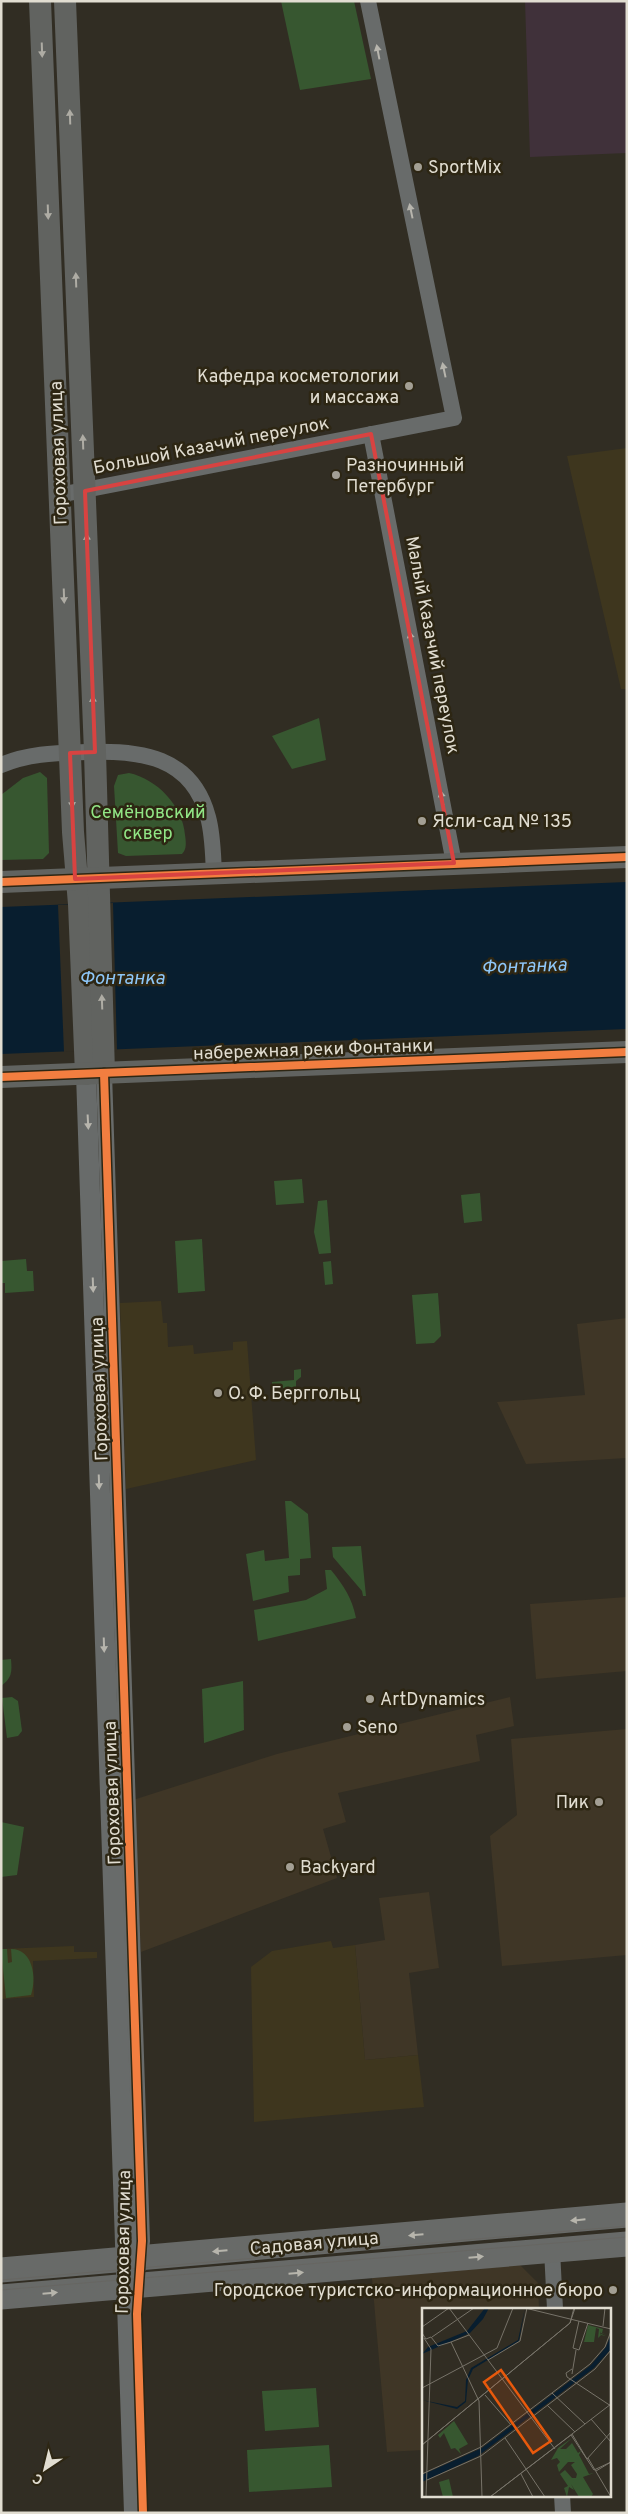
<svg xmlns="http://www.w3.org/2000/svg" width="628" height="2514" font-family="Overpass,sans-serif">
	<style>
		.commercial { fill: #3f3626 }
		.built { fill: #3e361e }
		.medical { fill: #40313a }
		.green { fill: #375730 }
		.water { fill: #081e2f }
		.pier { fill: #312d23 }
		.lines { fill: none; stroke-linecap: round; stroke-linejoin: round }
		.minor { stroke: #686b6a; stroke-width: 16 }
		.tertiary { stroke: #686b6a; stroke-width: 20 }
		.secondary { stroke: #616360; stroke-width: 22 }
		.primary { stroke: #686a68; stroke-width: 25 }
		.tram { stroke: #676662; stroke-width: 1 }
		.cycleway-casing { stroke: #2d2613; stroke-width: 11 }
		.cycleway { stroke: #f27e40; stroke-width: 8 }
		.oneway { fill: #aeaca4 }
		.oneway2 { fill: #b7b5ad }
		.oneway3 { fill: #b7b5ac }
		.marked { fill: none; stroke: #d84341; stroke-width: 4; stroke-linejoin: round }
		.poi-dot { fill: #a39f94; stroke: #2d2613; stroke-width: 2 }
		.labels { text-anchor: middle; stroke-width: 5; stroke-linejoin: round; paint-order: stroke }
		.poi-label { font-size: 18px; fill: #e1ddd1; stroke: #2d2613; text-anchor: start }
		.street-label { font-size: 18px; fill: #e1ddd1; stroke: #2d2613 }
		.park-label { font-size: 18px; fill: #91e585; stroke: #2d2613 }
		.water-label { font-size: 19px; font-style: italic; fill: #8ec7f8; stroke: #2d2613 }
		.inset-road { fill: none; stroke: #777369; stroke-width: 1 }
		.view { fill: #e8590c; fill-opacity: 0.15; stroke: #e8590c; stroke-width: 2.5 }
		.inset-edge { fill: none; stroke: #e1ddd1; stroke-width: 2.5 }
	</style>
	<rect width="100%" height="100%" fill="#312d23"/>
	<g class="commercial">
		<path d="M627,1318V1458L526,1464L497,1402L585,1395L577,1324Z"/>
		<path d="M627,1597V1671L536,1679L530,1604Z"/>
		<path d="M510,1697L514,1726L476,1735L480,1761L338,1793L346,1822L323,1829L337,1878L141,1952L133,1800L277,1754Z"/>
		<path d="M627,1729V1955L502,1966L490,1836L517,1815L511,1739Z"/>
		<path d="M429,1892L439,1968L409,1973L418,2055L365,2060L355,1945L385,1940L379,1898Z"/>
		<path d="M520,2265L538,2283L539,2309H423V2450L387,2452L372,2278Z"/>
	</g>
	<g class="built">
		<path d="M627,448V689H621L567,456Z"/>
		<path d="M161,1301L163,1323H167L168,1347L193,1345L194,1354L233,1350V1342L247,1341L256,1460L126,1489L120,1303Z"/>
		<path d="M331,1941L333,1948L355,1945L365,2060L418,2055L424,2107L254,2122L251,1967L272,1951Z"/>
		<path d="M74,1946V1952H97V1958L33,1961L34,1997L1,1999V1949Z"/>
	</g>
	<path class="medical" d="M525,1H627V153L530,157Z"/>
	<g class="green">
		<path d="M281,1H354L371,79L300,90Z"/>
		<path d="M319,718L326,760L292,769L272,736Z"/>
		<path d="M40,772L47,778L49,853L43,859L1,860V795L23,778Z"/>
		<path d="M129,773C157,779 183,806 185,835C186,842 187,849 182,854L126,856L118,853L114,786L118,775Z"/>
		<path d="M302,1179L304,1203L276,1205L274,1181Z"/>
		<path d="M480,1193L482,1221L464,1223L461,1195Z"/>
		<path d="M327,1200L331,1253L319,1254L314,1232L318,1201Z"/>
		<path d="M202,1239L205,1291L178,1293L175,1241Z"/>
		<path d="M26,1259L27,1271H33L34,1291L5,1293V1283H1V1261Z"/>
		<path d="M331,1261L333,1284L325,1285L323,1262Z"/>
		<path d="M438,1293L441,1336L434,1343L416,1344L412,1295Z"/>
		<path d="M301,1369V1377L296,1381V1387L277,1389L272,1385V1382L294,1380V1370Z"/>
		<path d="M285,1501H291L308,1514L311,1558L300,1559V1575L288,1576L289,1592L253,1601L246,1554L264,1550L265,1561L289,1558Z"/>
		<path d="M361,1546L366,1596H363L362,1591L333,1557L332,1547Z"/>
		<path d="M325,1570H331C344,1586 352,1598 356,1618L258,1641L254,1610L306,1600L327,1589Z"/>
		<path d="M11,1659C12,1672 12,1678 1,1686V1660Z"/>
		<path d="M243,1681L244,1730L204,1743L202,1689Z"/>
		<path d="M12,1697L18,1701L22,1731L18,1736L7,1738L2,1698Z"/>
		<path d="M1,1822L24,1827L17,1875L1,1877Z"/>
		<path d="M1,1949H7L8,1963L12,1962L11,1949C33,1949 37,1978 31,1995L6,1998Z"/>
		<path d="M316,2388L319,2427L265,2431L262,2391Z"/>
		<path d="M329,2445L332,2487L249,2492L247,2450Z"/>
	</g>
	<path class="water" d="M627,882V1029L1,1054V907Z"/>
	<path class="pier" d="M113,903L117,1051L64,1052L58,905Z"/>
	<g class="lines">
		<g class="minor">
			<path d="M371,434L454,863"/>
			<path d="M59,495L454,418L368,1"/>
			<path d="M1,765C30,753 57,753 87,752C140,750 192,756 208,817C213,835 213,855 214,874"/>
			<path d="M104,1073L142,2241L139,2266"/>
			<path d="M552,2250L555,2309"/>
			<path d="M562,2495L563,2513"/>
		</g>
		<path class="tertiary" d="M86,1074L134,2513"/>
		<g class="secondary">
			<path d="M40,1L73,832L79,904L86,1074"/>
			<path d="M65,1L95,752L104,1073"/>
			<path d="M1,882L627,857"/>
			<path d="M1,1077L627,1052"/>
		</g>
		<g class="primary">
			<path d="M1,2270L627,2215"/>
			<path d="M1,2297L627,2244"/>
		</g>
		<g class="tram">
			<path d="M1,2280L627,2226"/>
			<path d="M1,2290L627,2237"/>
		</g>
		<defs>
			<g id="cycleway">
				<path d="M1,882L627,857"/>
				<path d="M104,1073L142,2241L137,2314L143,2513"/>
				<path d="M1,1077L627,1052"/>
			</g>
		</defs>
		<use href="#cycleway" class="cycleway-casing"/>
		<use href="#cycleway" class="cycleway"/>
	</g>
	<defs><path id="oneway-solid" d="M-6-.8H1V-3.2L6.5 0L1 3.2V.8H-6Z" transform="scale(1.25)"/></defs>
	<g class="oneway">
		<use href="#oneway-solid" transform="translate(42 50) rotate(88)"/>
		<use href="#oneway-solid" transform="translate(70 117) rotate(-92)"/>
		<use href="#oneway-solid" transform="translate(48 212) rotate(88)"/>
		<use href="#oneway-solid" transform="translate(76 280) rotate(-92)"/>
		<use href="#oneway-solid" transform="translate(83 442) rotate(-92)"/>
		<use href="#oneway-solid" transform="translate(87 541) rotate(-92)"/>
		<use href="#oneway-solid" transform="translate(64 596) rotate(88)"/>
		<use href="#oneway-solid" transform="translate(93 703) rotate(-92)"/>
		<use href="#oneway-solid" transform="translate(72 801) rotate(88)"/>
		<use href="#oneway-solid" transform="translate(102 1002) rotate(-92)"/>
	</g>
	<g class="oneway2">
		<use href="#oneway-solid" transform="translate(378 52) rotate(-101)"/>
		<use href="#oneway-solid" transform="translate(411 211) rotate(-102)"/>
		<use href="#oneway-solid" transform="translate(444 370) rotate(-102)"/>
		<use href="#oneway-solid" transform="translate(411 639) rotate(-101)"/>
		<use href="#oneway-solid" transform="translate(442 798) rotate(-101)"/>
		<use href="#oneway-solid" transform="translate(88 1122) rotate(87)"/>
		<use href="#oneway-solid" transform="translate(93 1285) rotate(88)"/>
		<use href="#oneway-solid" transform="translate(99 1482) rotate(88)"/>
		<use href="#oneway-solid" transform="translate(104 1645) rotate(88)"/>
	</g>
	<g class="oneway3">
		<use href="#oneway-solid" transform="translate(578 2220) rotate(174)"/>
		<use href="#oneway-solid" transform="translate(416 2235) rotate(175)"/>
		<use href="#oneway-solid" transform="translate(220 2251) rotate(175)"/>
		<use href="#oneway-solid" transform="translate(476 2257) rotate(-5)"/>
		<use href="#oneway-solid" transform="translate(296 2273) rotate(-5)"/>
		<use href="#oneway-solid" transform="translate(50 2293) rotate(-5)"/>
	</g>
	<path class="marked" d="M371,434L454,863L75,879L70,753L95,752L85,491Z"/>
	<g class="poi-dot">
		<circle cx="418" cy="167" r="5"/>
		<circle cx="409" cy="386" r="5"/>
		<circle cx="336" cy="475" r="5"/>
		<circle cx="422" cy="821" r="5"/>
		<circle cx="218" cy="1393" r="5"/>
		<circle cx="370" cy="1699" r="5"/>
		<circle cx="347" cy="1727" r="5"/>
		<circle cx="599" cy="1802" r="5"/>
		<circle cx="290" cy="1867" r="5"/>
		<circle cx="613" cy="2290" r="5"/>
	</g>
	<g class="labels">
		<g class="poi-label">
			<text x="428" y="173">SportMix</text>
			<text x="399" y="382" text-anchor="end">Кафедра косметологии<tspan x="399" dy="21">и массажа</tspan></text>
			<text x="346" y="471">Разночинный<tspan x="346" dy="21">Петербург</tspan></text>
			<text x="432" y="827">Ясли-сад № 135</text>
			<text x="228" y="1399">О. Ф. Берггольц</text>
			<text x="380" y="1705">ArtDynamics</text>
			<text x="357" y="1733">Seno</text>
			<text x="589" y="1808" text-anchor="end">Пик</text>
			<text x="300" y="1873">Backyard</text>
			<text x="603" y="2296" text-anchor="end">Городское туристско-информационное бюро</text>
		</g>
		<g class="street-label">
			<text transform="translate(211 445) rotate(-11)" y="6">Большой Казачий переулок</text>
			<text transform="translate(58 453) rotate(-92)" y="6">Гороховая улица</text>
			<text transform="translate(433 645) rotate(79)" y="6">Малый Казачий переулок</text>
			<text transform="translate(313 1049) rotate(-2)" y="6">набережная реки Фонтанки</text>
			<text transform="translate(99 1389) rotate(-92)" y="6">Гороховая улица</text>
			<text transform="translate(112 1793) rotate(-92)" y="6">Гороховая улица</text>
			<text transform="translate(123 2242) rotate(-89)" y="6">Гороховая улица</text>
			<text transform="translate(314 2243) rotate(-5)" y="6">Садовая улица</text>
		</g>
		<g class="park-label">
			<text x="148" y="818">Семёновский<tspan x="148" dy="21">сквер</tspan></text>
		</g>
		<g class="water-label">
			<text transform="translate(524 965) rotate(-2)" y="7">Фонтанка</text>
			<text x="122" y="984">Фонтанка</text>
		</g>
	</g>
	<g transform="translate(422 2308)">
		<rect width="189" height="189" fill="#312d23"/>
		<path d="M166,17L181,21L180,25L185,27L179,25V23L178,27L179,26L184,28L179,27L176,30L177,21L174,20L172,34H162ZM32,113L46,136L37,141L39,146L33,140L29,141L22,125L18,130L16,127ZM150,130L138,141H144L150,135L156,145L159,143L157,147L167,166L172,165L161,169L171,186L169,189H157L149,176L152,182L147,179L145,189L142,180L146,178L138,166L143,162L150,170H154L155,166L149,157L153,154H146L137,164L135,157L138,154L135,150L129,152L136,140ZM27,171L31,189H21L17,174Z" fill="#375730"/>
		<path d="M63,0H67L61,11L48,25L0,46L6,39L45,23ZM103,0L97,33L51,61L46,72L44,94L35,101L0,92L35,99L43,93L44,72L49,60L96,32ZM189,27V41L172,60L56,148L0,174V167L60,140L169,57L184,39Z" fill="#081e2f"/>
		<path class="inset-road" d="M27,0L105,104M103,0L189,21M157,13L151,40L157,42L166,15M181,18L183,0M0,19L27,0M0,25L4,31L9,29L16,38L29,34L57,93L60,189M10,29L52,0M2,30L9,41L4,189M29,34L47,27M66,52L98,33L105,0M150,61L144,65L145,69L189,98M150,66L154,42M0,80L75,40L91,0M130,85L163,116M63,87L89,117M125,97L153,124M105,104L133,141M169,111L189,134M150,126L165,151L189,124M83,130L123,189M0,137L148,15L153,0M0,137L148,15L152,0M59,139L168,56L183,39L189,23M166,150L189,189M174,163L189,154M0,166L59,139M99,166L111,189M5,172L59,148L173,61L189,42M68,189L189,96M68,189L149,127L172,162L189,154"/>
		<path class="view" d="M79,62L129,133L111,145L62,74Z"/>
		<rect width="189" height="189" class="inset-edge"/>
	</g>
	<rect width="628" height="2514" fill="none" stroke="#e1ddd1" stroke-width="5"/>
	<g transform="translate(45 2469) rotate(215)" stroke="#2d2613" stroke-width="4" paint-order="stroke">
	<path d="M0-4L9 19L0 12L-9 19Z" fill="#e1ddd1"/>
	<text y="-8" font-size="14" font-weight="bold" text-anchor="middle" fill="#e1ddd1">С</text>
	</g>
</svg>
